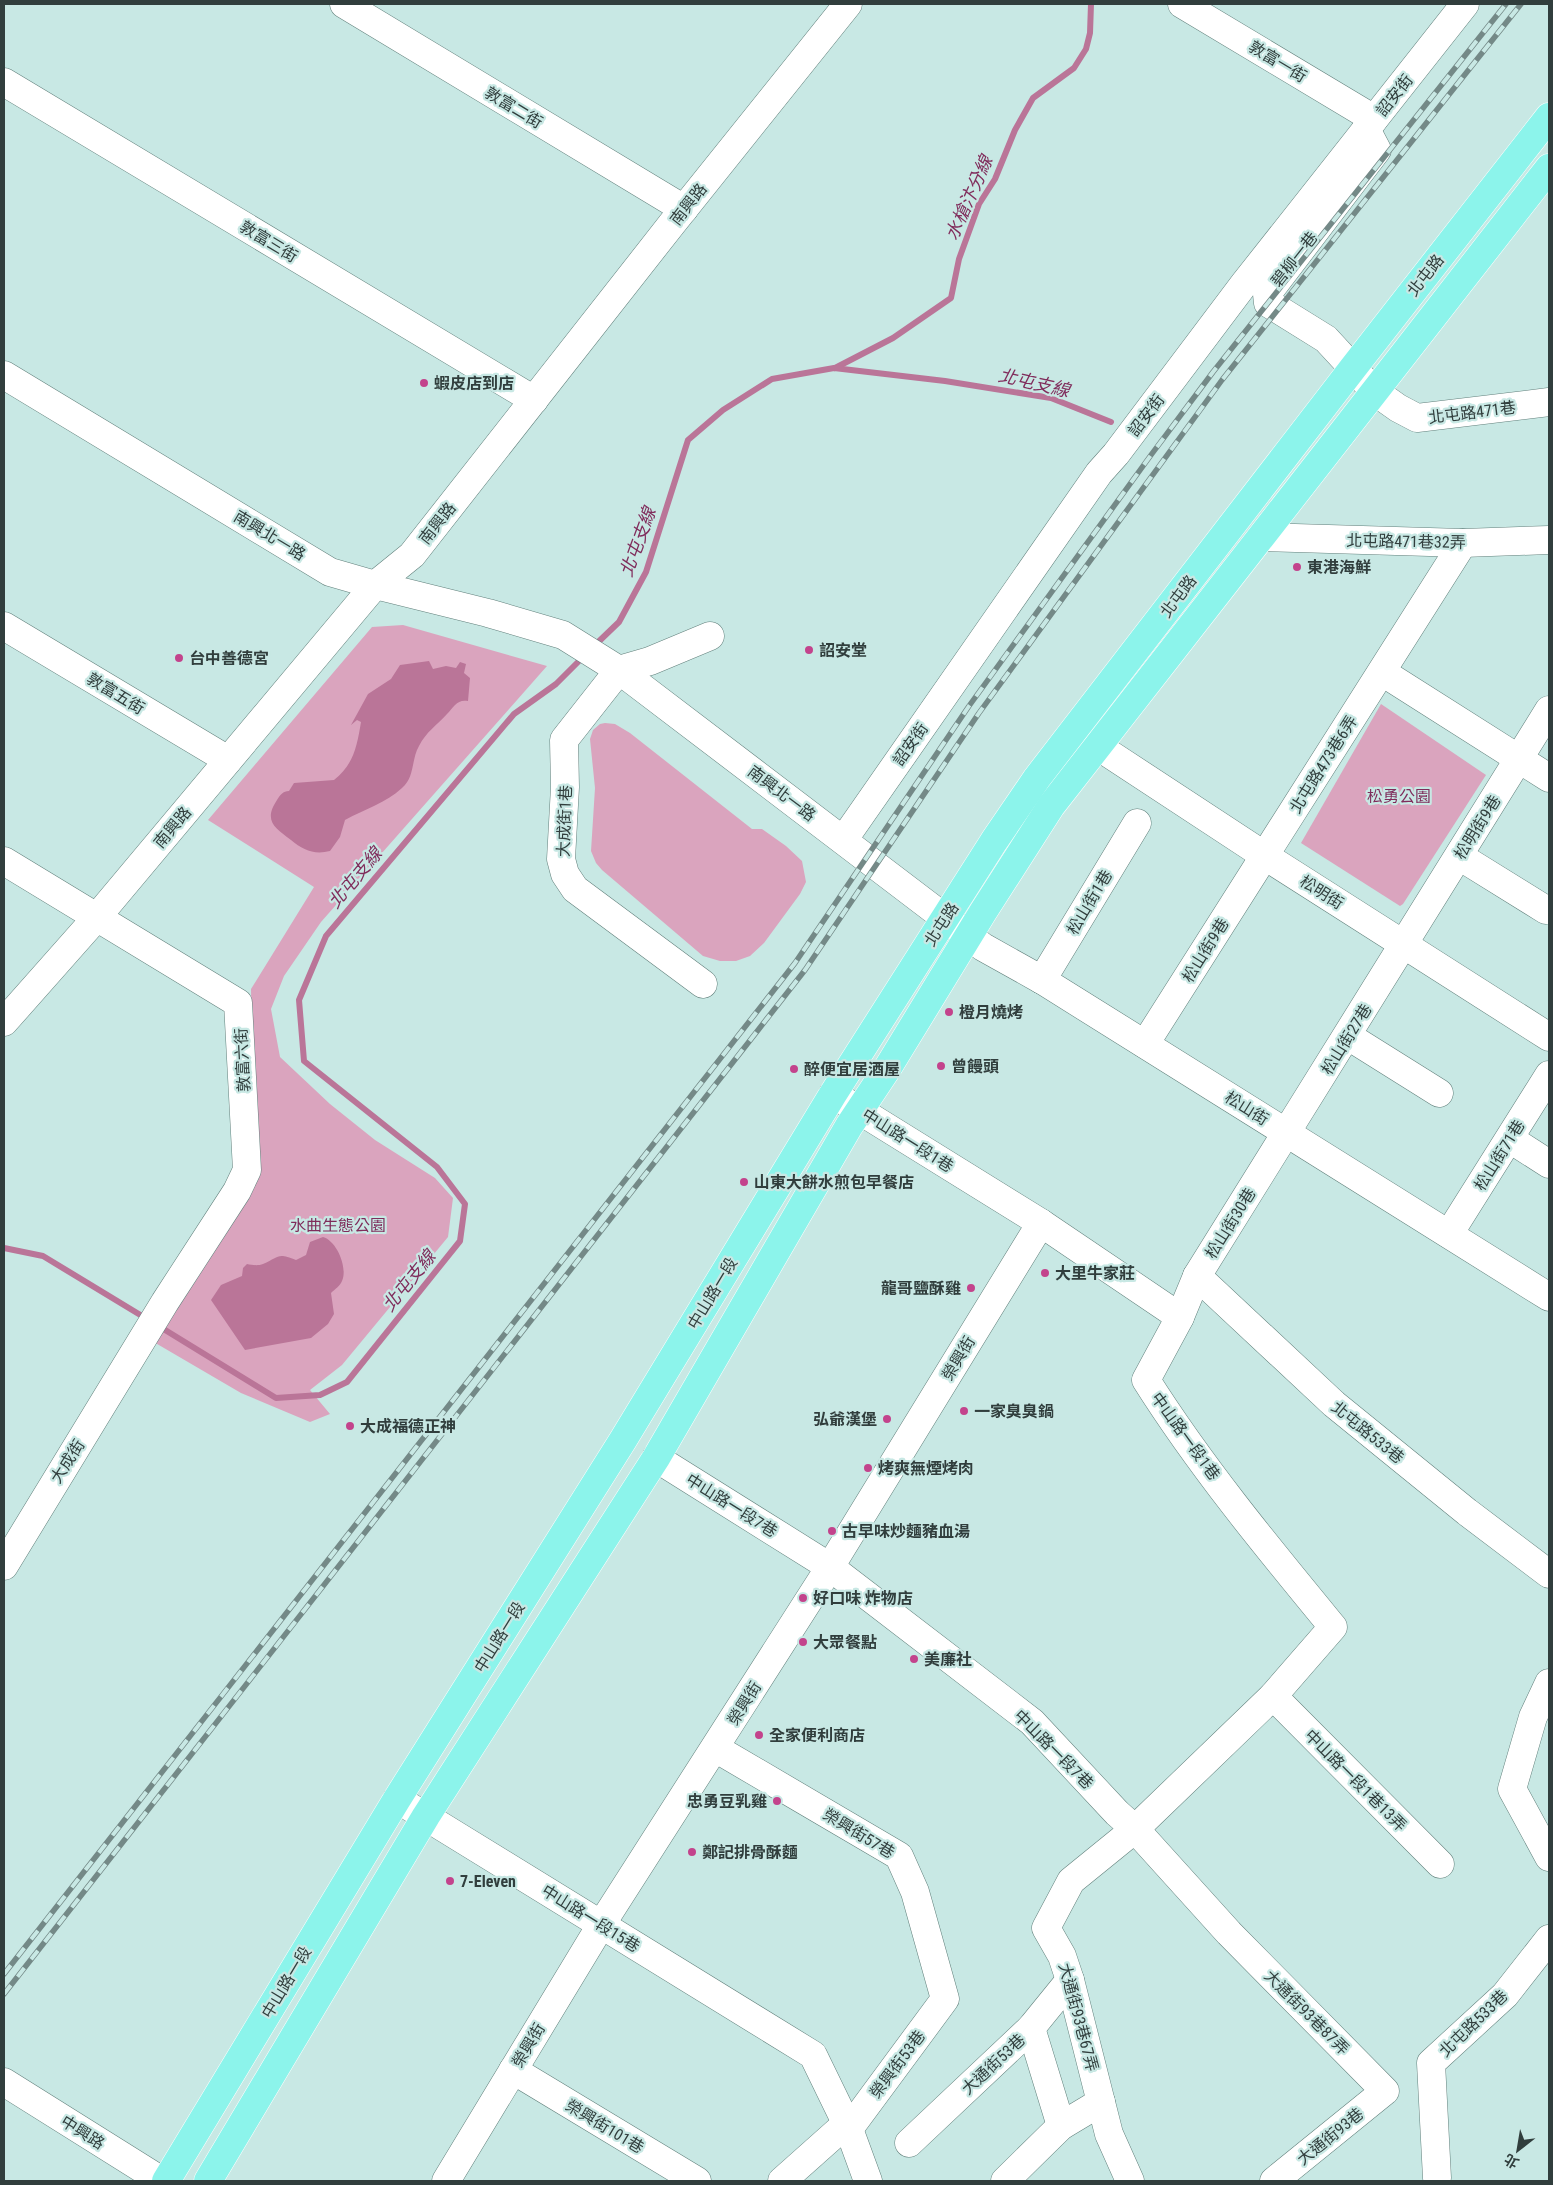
<svg xmlns="http://www.w3.org/2000/svg" width="1553" height="2185" font-family="'Roboto Condensed','Noto Sans TC',sans-serif">
	<style>
		.green { fill: #daa4be }
		.water { fill: #ba7598 }
		.lines { fill: none; stroke-linecap: round; stroke-linejoin: round }
		.stream { stroke: #ba7598; stroke-width: 6 }
		.minor-casing { stroke: #62807c; stroke-width: 29 }
		.major-casing { stroke: #fff; stroke-width: 29 }
		.minor { stroke: #fff; stroke-width: 28 }
		.major { stroke: #8cf4eb; stroke-width: 28 }
		.rail-casing { stroke: #748987; stroke-width: 5.5 }
		.rail { stroke: #c8e8e4; stroke-width: 4; stroke-dasharray: 11; stroke-linecap: butt }
		.poi-dot { fill: #c3438c; stroke: #c8e8e4; stroke-width: 2 }
		.labels { text-anchor: middle; stroke-width: 4.5; stroke-linejoin: round; paint-order: stroke }
		.street-label { font-size: 16px; fill: #313e3d; stroke: #c8e8e4 }
		.poi-label { font-size: 16px; font-weight: bold; fill: #313e3d; stroke: #c8e8e4; text-anchor: start }
		.park-label { font-size: 16px; fill: #7f2c5b; stroke: #c8e8e4 }
		.water-label { font-size: 18px; font-style: italic; fill: #802d5c; stroke: #c8e8e4 }
	</style>
	<rect width="100%" height="100%" fill="#c8e8e4"/>
	<g class="green">
		<path d="M403,625L547,666L321,922L284,976L271,1009L280,1057L330,1104L375,1140L435,1178L453,1198L448,1237L342,1365L310,1390L330,1414L310,1422L241,1393L152,1341L254,1186L251,989L314,887L208,820L372,627Z"/>
		<path d="M1381,704L1486,775L1403,904L1400,906L1301,843Z"/>
		<path d="M605,723L615,724L630,733L752,829H762L786,846L802,861L806,882L800,894L764,943L750,956L736,961H720L703,956L602,870L596,863L591,851L595,788L590,739L593,730L600,724Z"/>
	</g>
	<g class="water">
		<path d="M429,661L433,669L446,666L456,668L460,662L466,664L464,673L470,678L468,701C457,699 454,707 447,714C437,725 426,732 419,746C411,760 415,777 402,788C386,803 365,809 345,820L340,837L330,851C314,855 303,850 291,840C275,828 263,821 277,800C280,795 283,791 289,791L294,783L334,780C354,764 357,746 361,722L357,720L351,725L368,694L391,679L400,665Z"/>
		<path d="M323,1237C337,1241 348,1268 342,1281C340,1286 335,1289 331,1293L334,1314L328,1324L311,1338L245,1350L211,1300L221,1285L242,1276L243,1268L247,1264C252,1265 258,1266 263,1264C279,1257 277,1252 296,1260L306,1255L310,1242Z"/>
	</g>
	<g class="lines">
		<g class="stream">
			<path d="M835,368L893,338L951,298L959,259L979,204L995,179L1015,130L1033,98L1074,68L1086,49L1090,33L1091,4"/>
			<path d="M593,647L619,622L646,572L688,440L723,410L772,379L834,368L945,381L1051,398L1111,422"/>
			<path d="M4,1248L43,1256L147,1319"/>
			<path d="M157,1325L276,1398L320,1395L347,1382L460,1241L465,1204L437,1167L304,1061L299,1000L326,936L514,714L556,684L584,656"/>
		</g>
		<defs>
			<g id="minor">
				<path d="M344,4L684,209"/>
				<path d="M1182,4L1374,119"/>
				<path d="M4,82L534,400"/>
				<path d="M1366,129L1377,150L1267,294L1268,303L1326,339L1374,391L1398,408L1417,418L1549,402"/>
				<path d="M4,375L330,572L375,585L488,613L563,635L619,670L983,947L1042,980L1549,1297"/>
				<path d="M1262,537L1463,543L1549,540"/>
				<path d="M4,626L228,760"/>
				<path d="M619,670L564,740L565,787L561,859L565,874L575,889L703,984"/>
				<path d="M619,670L650,661L710,636"/>
				<path d="M1382,672L1549,778"/>
				<path d="M1096,745L1265,856L1549,1037"/>
				<path d="M844,839L1099,473L1116,454L1244,284L1465,4"/>
				<path d="M1459,856L1546,910"/>
				<path d="M4,861L238,1003L247,1170L237,1191L165,1302L4,1566"/>
				<path d="M1042,980L1137,823"/>
				<path d="M4,1022L97,917L375,585L412,555L671,225L848,4"/>
				<path d="M1348,1036L1439,1093"/>
				<path d="M1145,1044L1463,543"/>
				<path d="M833,1094L1041,1223L1180,1317"/>
				<path d="M1510,1139L1549,1164"/>
				<path d="M1449,1234L1549,1075"/>
				<path d="M1197,1276L1334,1404L1467,1512L1549,1574"/>
				<path d="M656,1458L830,1567L1032,1722L1117,1813L1135,1829L1229,1933L1385,2091L1274,2181"/>
				<path d="M1549,1683L1533,1717L1512,1789L1549,1857"/>
				<path d="M1273,1696L1440,1864"/>
				<path d="M715,1748L899,1856L915,1892L945,1999L849,2129"/>
				<path d="M397,1799L813,2055L849,2129L868,2181"/>
				<path d="M1031,2028L1061,2126"/>
				<path d="M513,2070L697,2181"/>
				<path d="M4,2082L162,2181"/>
				<path d="M909,2143L1031,2028L1070,1980"/>
				<path d="M1437,2178L1431,2063L1505,1995L1549,1939"/>
				<path d="M446,2181L601,1925L830,1567L1041,1223"/>
				<path d="M782,2181L846,2124"/>
				<path d="M1005,2181L1061,2126L1101,2102"/>
				<path d="M1130,2181L1109,2134L1070,1980L1062,1956L1046,1928L1071,1881L1135,1829L1273,1696L1333,1627C1268,1548 1201,1467 1146,1380L1180,1317L1197,1276L1549,710"/>
			</g>
			<g id="major">
				<path d="M166,2181L397,1799L623,1440L833,1094L994,841L1037,778L1353,368L1549,117"/>
				<path d="M208,2181L426,1816L656,1458L849,1126L887,1069L983,912L1051,806L1549,168"/>
			</g>
		</defs>
		<use href="#minor" class="minor-casing"/>
		<use href="#major" class="major-casing"/>
		<use href="#minor" class="minor"/>
		<use href="#major" class="major"/>
		<defs>
			<g id="rail">
				<path d="M4,1974L795,963L969,706L1151,455L1213,372L1506,4"/>
				<path d="M4,1994L805,970L979,713L1222,380L1521,4"/>
			</g>
		</defs>
		<use href="#rail" class="rail-casing"/>
		<use href="#rail" class="rail"/>
	</g>
	<g class="poi-dot">
		<circle cx="424" cy="383" r="5"/>
		<circle cx="1297" cy="567" r="5"/>
		<circle cx="809" cy="650" r="5"/>
		<circle cx="179" cy="658" r="5"/>
		<circle cx="949" cy="1012" r="5"/>
		<circle cx="941" cy="1066" r="5"/>
		<circle cx="794" cy="1069" r="5"/>
		<circle cx="744" cy="1182" r="5"/>
		<circle cx="1045" cy="1273" r="5"/>
		<circle cx="971" cy="1288" r="5"/>
		<circle cx="964" cy="1411" r="5"/>
		<circle cx="887" cy="1419" r="5"/>
		<circle cx="350" cy="1426" r="5"/>
		<circle cx="868" cy="1468" r="5"/>
		<circle cx="832" cy="1531" r="5"/>
		<circle cx="803" cy="1598" r="5"/>
		<circle cx="803" cy="1642" r="5"/>
		<circle cx="914" cy="1659" r="5"/>
		<circle cx="759" cy="1735" r="5"/>
		<circle cx="777" cy="1801" r="5"/>
		<circle cx="692" cy="1852" r="5"/>
		<circle cx="450" cy="1881" r="5"/>
	</g>
	<g class="labels">
		<g class="street-label">
			<text transform="translate(1278 61) rotate(31)" y="6">敦富一街</text>
			<text transform="translate(1394 95) rotate(-52)" y="6">詔安街</text>
			<text transform="translate(514 107) rotate(31)" y="6">敦富二街</text>
			<text transform="translate(688 204) rotate(-52)" y="6">南興路</text>
			<text transform="translate(269 241) rotate(31)" y="6">敦富三街</text>
			<text transform="translate(1294 259) rotate(-52)" y="6">碧柳一巷</text>
			<text transform="translate(1425 275) rotate(-52)" y="6">北屯路</text>
			<text transform="translate(1472 412) rotate(-7)" y="6">北屯路471巷</text>
			<text transform="translate(1146 415) rotate(-53)" y="6">詔安街</text>
			<text transform="translate(437 523) rotate(-52)" y="6">南興路</text>
			<text transform="translate(270 535) rotate(31)" y="6">南興北一路</text>
			<text transform="translate(1406 541) rotate(1)" y="6">北屯路471巷32弄</text>
			<text transform="translate(1178 596) rotate(-53)" y="6">北屯路</text>
			<text transform="translate(116 693) rotate(31)" y="6">敦富五街</text>
			<text transform="translate(910 744) rotate(-55)" y="6">詔安街</text>
			<text transform="translate(1323 764) rotate(-58)" y="6">北屯路473巷6弄</text>
			<text transform="translate(782 793) rotate(37)" y="6">南興北一路</text>
			<text transform="translate(564 821) rotate(-88)" y="6">大成街1巷</text>
			<text transform="translate(172 827) rotate(-50)" y="6">南興路</text>
			<text transform="translate(1477 827) rotate(-58)" y="6">松明街9巷</text>
			<text transform="translate(1322 892) rotate(32)" y="6">松明街</text>
			<text transform="translate(1089 902) rotate(-59)" y="6">松山街1巷</text>
			<text transform="translate(941 924) rotate(-57)" y="6">北屯路</text>
			<text transform="translate(1205 950) rotate(-58)" y="6">松山街9巷</text>
			<text transform="translate(1346 1039) rotate(-58)" y="6">松山街27巷</text>
			<text transform="translate(242 1060) rotate(-93)" y="6">敦富六街</text>
			<text transform="translate(1247 1108) rotate(32)" y="6">松山街</text>
			<text transform="translate(908 1140) rotate(32)" y="6">中山路一段1巷</text>
			<text transform="translate(1499 1155) rotate(-58)" y="6">松山街71巷</text>
			<text transform="translate(1230 1223) rotate(-58)" y="6">松山街30巷</text>
			<text transform="translate(712 1293) rotate(-59)" y="6">中山路一段</text>
			<text transform="translate(958 1358) rotate(-59)" y="6">榮興街</text>
			<text transform="translate(1368 1432) rotate(39)" y="6">北屯路533巷</text>
			<text transform="translate(1186 1436) rotate(54)" y="6">中山路一段1巷</text>
			<text transform="translate(67 1461) rotate(-57)" y="6">大成街</text>
			<text transform="translate(732 1505) rotate(32)" y="6">中山路一段7巷</text>
			<text transform="translate(499 1637) rotate(-58)" y="6">中山路一段</text>
			<text transform="translate(744 1703) rotate(-58)" y="6">榮興街</text>
			<text transform="translate(1054 1749) rotate(45)" y="6">中山路一段7巷</text>
			<text transform="translate(1356 1780) rotate(45)" y="6">中山路一段1巷13弄</text>
			<text transform="translate(859 1833) rotate(31)" y="6">榮興街57巷</text>
			<text transform="translate(591 1918) rotate(32)" y="6">中山路一段15巷</text>
			<text transform="translate(286 1982) rotate(-59)" y="6">中山路一段</text>
			<text transform="translate(1307 2012) rotate(45)" y="6">大通街93巷87弄</text>
			<text transform="translate(1079 2017) rotate(75)" y="6">大通街93巷67弄</text>
			<text transform="translate(1473 2023) rotate(-44)" y="6">北屯路533巷</text>
			<text transform="translate(528 2045) rotate(-59)" y="6">榮興街</text>
			<text transform="translate(897 2064) rotate(-53)" y="6">榮興街53巷</text>
			<text transform="translate(993 2064) rotate(-43)" y="6">大通街53巷</text>
			<text transform="translate(605 2126) rotate(31)" y="6">榮興街101巷</text>
			<text transform="translate(83 2132) rotate(32)" y="6">中興路</text>
			<text transform="translate(1330 2136) rotate(-39)" y="6">大通街93巷</text>
		</g>
		<g class="poi-label">
			<text x="434" y="389">蝦皮店到店</text>
			<text x="1307" y="573">東港海鮮</text>
			<text x="819" y="656">詔安堂</text>
			<text x="189" y="664">台中善德宮</text>
			<text x="959" y="1018">橙月燒烤</text>
			<text x="951" y="1072">曾饅頭</text>
			<text x="804" y="1075">醉便宜居酒屋</text>
			<text x="754" y="1188">山東大餅水煎包早餐店</text>
			<text x="1055" y="1279">大里牛家莊</text>
			<text x="961" y="1294" text-anchor="end">龍哥鹽酥雞</text>
			<text x="974" y="1417">一家臭臭鍋</text>
			<text x="877" y="1425" text-anchor="end">弘爺漢堡</text>
			<text x="360" y="1432">大成福德正神</text>
			<text x="878" y="1474">烤爽無煙烤肉</text>
			<text x="842" y="1537">古早味炒麵豬血湯</text>
			<text x="813" y="1604">好口味 炸物店</text>
			<text x="813" y="1648">大眾餐點</text>
			<text x="924" y="1665">美廉社</text>
			<text x="769" y="1741">全家便利商店</text>
			<text x="767" y="1807" text-anchor="end">忠勇豆乳雞</text>
			<text x="702" y="1858">鄭記排骨酥麵</text>
			<text x="460" y="1887">7-Eleven</text>
		</g>
		<g class="park-label">
			<text x="1399" y="802">松勇公園</text>
			<text x="338" y="1231">水曲生態公園</text>
		</g>
		<g class="water-label">
			<text transform="translate(969 198) rotate(-66)" y="6">水槍汴分線</text>
			<text transform="translate(1034 383) rotate(13)" y="6">北屯支線</text>
			<text transform="translate(638 542) rotate(-70)" y="6">北屯支線</text>
			<text transform="translate(355 878) rotate(-50)" y="6">北屯支線</text>
			<text transform="translate(409 1281) rotate(-51)" y="6">北屯支線</text>
		</g>
	</g>
	<rect width="1553" height="2185" fill="none" stroke="#313e3d" stroke-width="10"/>
	<g transform="translate(1518 2150) rotate(211)" stroke="#c8e8e4" stroke-width="4" paint-order="stroke">
	<path d="M0-4L9 19L0 12L-9 19Z" fill="#313e3d"/>
	<text y="-8" font-size="14" font-weight="bold" text-anchor="middle" fill="#313e3d">北</text>
	</g>
</svg>
